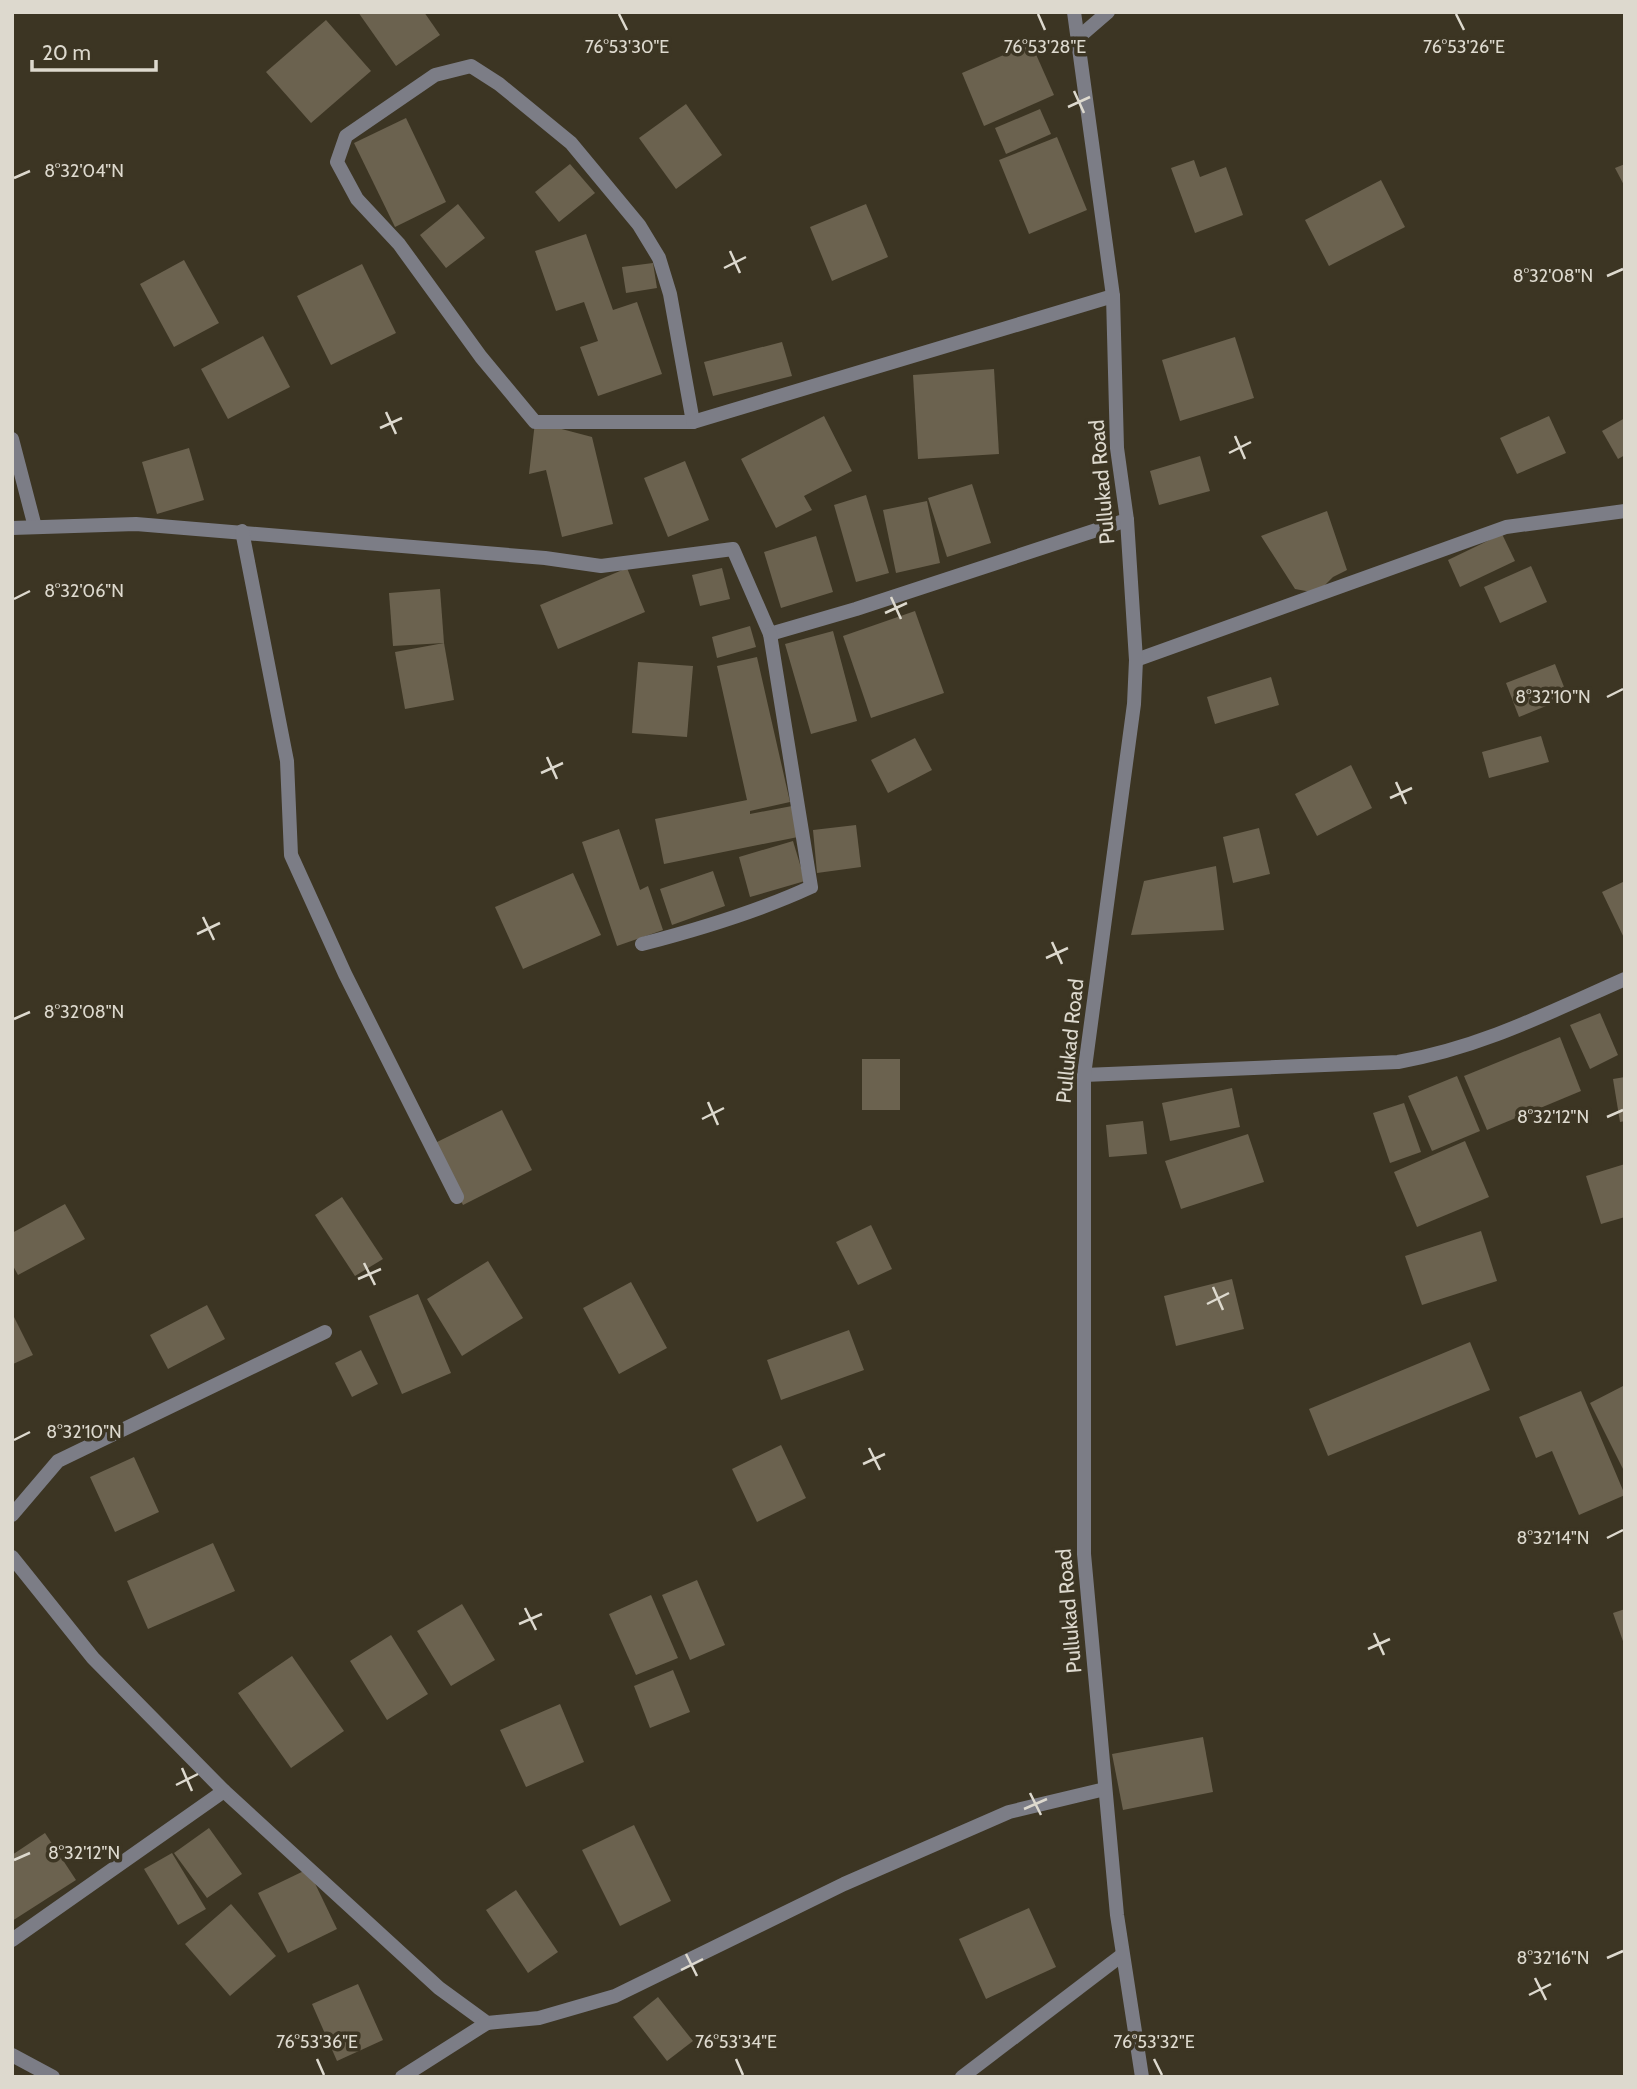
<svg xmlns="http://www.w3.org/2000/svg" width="1637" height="2089" font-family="Cabin,sans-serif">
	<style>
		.building { fill: #6b624f }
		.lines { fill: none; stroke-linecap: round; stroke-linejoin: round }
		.minor { stroke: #7c7d86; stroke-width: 14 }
		.tertiary { stroke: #7c7d86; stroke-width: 14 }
		.ticks { fill: none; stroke: #ddd9ce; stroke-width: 2.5 }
		.labels { text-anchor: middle; stroke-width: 7; stroke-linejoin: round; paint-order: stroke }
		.street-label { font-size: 21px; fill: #ddd9ce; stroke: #3c3523 }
		.ticks-label { font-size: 18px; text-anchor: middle; fill: #ddd9ce; stroke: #3c3523; stroke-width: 7; stroke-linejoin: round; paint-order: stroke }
	</style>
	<rect width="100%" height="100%" fill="#3c3523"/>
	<g class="building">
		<path d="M358,12H424L440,35L396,66Z"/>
		<path d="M326,20L371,71L311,123L266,72Z"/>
		<path d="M1031,43L1054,95L984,126L962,73Z"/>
		<path d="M686,104L722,155L676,189L639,138Z"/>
		<path d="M1040,109L1051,134L1006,154L995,128Z"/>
		<path d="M406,118L446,202L395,227L354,143Z"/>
		<path d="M1057,137L1087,210L1029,234L999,160Z"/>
		<path d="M1194,160L1200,177L1226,167L1243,215L1195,233L1171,168Z"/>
		<path d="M570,164L595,193L559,222L535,192Z"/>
		<path d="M1625,164V187L1615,168Z"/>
		<path d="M1381,180L1405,227L1329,266L1305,220Z"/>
		<path d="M458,204L485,238L446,268L420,235Z"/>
		<path d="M866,204L888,257L832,281L810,227Z"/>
		<path d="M586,234L613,310L637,302L662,374L598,396L580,347L598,341L584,302L556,311L535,251Z"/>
		<path d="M184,260L219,323L174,347L140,284Z"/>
		<path d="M653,263L657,288L626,293L622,267Z"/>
		<path d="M362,264L396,333L331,365L297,296Z"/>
		<path d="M263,336L290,387L228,419L201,369Z"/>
		<path d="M1235,337L1254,398L1180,421L1162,360Z"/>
		<path d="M782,342L792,376L713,396L704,362Z"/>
		<path d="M994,369L999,454L918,459L913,375Z"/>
		<path d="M824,416L852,471L804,496L812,510L776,528L741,459Z"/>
		<path d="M1549,416L1566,453L1517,474L1500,438Z"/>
		<path d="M1625,418V455L1618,459L1602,431Z"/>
		<path d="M535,422L592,437L613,524L562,537L546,470L529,474Z"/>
		<path d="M189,448L204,500L157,514L142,462Z"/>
		<path d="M1200,456L1210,491L1159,505L1150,471Z"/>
		<path d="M685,461L709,520L668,537L644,478Z"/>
		<path d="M972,484L991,543L947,557L928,498Z"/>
		<path d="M866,495L889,573L856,582L834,505Z"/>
		<path d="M927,501L940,563L896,573L883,510Z"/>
		<path d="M1327,511L1347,570L1333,577L1317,593L1295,589L1261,536Z"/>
		<path d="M1502,534L1515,561L1460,587L1448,560Z"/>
		<path d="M816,536L833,592L781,608L764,552Z"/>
		<path d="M1531,566L1547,602L1500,623L1484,587Z"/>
		<path d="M627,568L645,612L558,649L540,605Z"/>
		<path d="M722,568L730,599L700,606L692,575Z"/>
		<path d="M440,589L444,643L393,646L389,593Z"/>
		<path d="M915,611L944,693L871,718L843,636Z"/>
		<path d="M750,626L756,647L717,658L712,637Z"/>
		<path d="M833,631L857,721L811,734L785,644Z"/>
		<path d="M444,643L454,700L405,709L395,652Z"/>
		<path d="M757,657L790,802L750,811V814L792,806L798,837L664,864L655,819L747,800L717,666Z"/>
		<path d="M638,662L693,666L687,737L632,733Z"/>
		<path d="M1555,664L1568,697L1519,717L1506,683Z"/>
		<path d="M1271,677L1279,705L1215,724L1207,697Z"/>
		<path d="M1541,736L1549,762L1489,778L1482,752Z"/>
		<path d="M915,738L932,770L888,793L871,760Z"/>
		<path d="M1351,765L1372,808L1317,836L1295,794Z"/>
		<path d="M856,825L861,867L817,873L813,830Z"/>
		<path d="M1259,828L1270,874L1233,883L1223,837Z"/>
		<path d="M619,829L640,890L648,886L663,930L617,946L582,842Z"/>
		<path d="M793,841L805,881L750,897L739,857Z"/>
		<path d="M1216,866L1224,930L1131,935L1144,881Z"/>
		<path d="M713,871L725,906L672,925L660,889Z"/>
		<path d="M573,873L601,935L523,969L495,907Z"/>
		<path d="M1625,881V940L1602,892Z"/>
		<path d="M1600,1013L1618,1055L1590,1069L1570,1025Z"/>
		<path d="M1560,1037L1581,1091L1487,1130L1464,1076Z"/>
		<rect x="862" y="1059" width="38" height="51"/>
		<path d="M1457,1076L1480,1131L1432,1151L1408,1096Z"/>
		<path d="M1625,1077V1121L1620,1122L1613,1079Z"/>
		<path d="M1232,1088L1240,1127L1170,1141L1162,1103Z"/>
		<path d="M1404,1103L1421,1152L1390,1163L1373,1113Z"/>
		<path d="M502,1110L532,1170L463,1205L433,1144Z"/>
		<path d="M1143,1121L1147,1154L1109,1157L1106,1125Z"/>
		<path d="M1248,1134L1264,1182L1181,1209L1165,1161Z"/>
		<path d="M1465,1141L1489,1197L1417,1227L1394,1172Z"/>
		<path d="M1625,1164V1217L1601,1224L1586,1176Z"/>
		<path d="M342,1197L383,1259L355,1276L315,1215Z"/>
		<path d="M65,1204L85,1239L18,1275L12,1264V1233Z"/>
		<path d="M871,1225L892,1269L858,1285L836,1242Z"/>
		<path d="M1481,1231L1497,1281L1422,1305L1405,1256Z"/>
		<path d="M488,1261L523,1318L462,1356L427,1299Z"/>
		<path d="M1232,1279L1244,1329L1176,1346L1164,1296Z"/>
		<path d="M631,1282L667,1348L619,1374L583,1308Z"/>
		<path d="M418,1294L451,1373L402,1394L369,1316Z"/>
		<path d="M207,1305L225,1339L168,1369L150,1335Z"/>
		<path d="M12,1313L33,1355L13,1364L12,1363Z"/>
		<path d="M849,1330L864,1370L781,1400L767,1360Z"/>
		<path d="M1470,1342L1490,1390L1328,1456L1309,1409Z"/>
		<path d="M361,1350L378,1384L352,1397L335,1363Z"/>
		<path d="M1625,1385V1473L1590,1403Z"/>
		<path d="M1581,1391L1625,1495L1579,1515L1552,1451L1536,1458L1519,1417Z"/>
		<path d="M781,1445L806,1498L757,1522L732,1469Z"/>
		<path d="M134,1457L159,1512L115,1532L90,1477Z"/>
		<path d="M213,1543L235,1591L148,1629L127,1581Z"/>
		<path d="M697,1580L725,1645L690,1660L662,1595Z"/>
		<path d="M651,1595L678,1658L636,1675L609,1614Z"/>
		<path d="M462,1604L495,1660L451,1686L417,1631Z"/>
		<path d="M1625,1609V1643L1624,1644L1613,1613Z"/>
		<path d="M391,1635L428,1694L387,1720L350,1661Z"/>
		<path d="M292,1656L344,1731L291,1768L238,1693Z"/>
		<path d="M673,1670L690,1712L650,1728L634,1686Z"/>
		<path d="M560,1704L584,1762L526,1787L500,1730Z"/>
		<path d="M1203,1737L1213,1792L1123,1810L1112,1754Z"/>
		<path d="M634,1825L671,1901L620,1926L582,1850Z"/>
		<path d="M209,1828L242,1874L207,1898L174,1853Z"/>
		<path d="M45,1833L76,1880L12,1921V1855Z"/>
		<path d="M172,1853L206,1909L178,1925L144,1869Z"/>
		<path d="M308,1869L337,1929L288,1953L258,1893Z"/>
		<path d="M516,1890L558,1952L528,1973L486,1910Z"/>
		<path d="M231,1904L276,1956L230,1996L185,1944Z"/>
		<path d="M1029,1908L1056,1967L986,1999L959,1939Z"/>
		<path d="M358,1984L383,2040L337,2061L312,2004Z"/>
		<path d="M658,1997L693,2041L667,2061L633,2017Z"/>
	</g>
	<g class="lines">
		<g class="minor">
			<path d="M1079,37L1108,12"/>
			<path d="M471,66L499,84L571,143L639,225L659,258L670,294L693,422H535L481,357L399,244L357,199L337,162L346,136L435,75Z"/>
			<path d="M693,422L1113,296"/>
			<path d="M12,439L35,527"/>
			<path d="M12,528L136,524L545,558L601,566L733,549L770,634L856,609L1127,520"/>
			<path d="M242,531L287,761L291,855L345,974L457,1197"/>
			<path d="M1136,660L1506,527L1625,511"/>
			<path d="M642,944C700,929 757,912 811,887L770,634"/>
			<path d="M1084,1075L1398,1062C1482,1047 1548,1013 1625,979"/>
			<path d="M12,1515L58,1461L325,1332"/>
			<path d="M12,1557L93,1658L224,1791L439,1988L487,2023L539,2018L615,1996L844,1884L1009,1812L1105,1789"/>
			<path d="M12,1940L224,1791"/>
			<path d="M12,2055L53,2077"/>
			<path d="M402,2077L487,2023"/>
			<path d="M962,2077L1122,1955"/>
		</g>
		<path class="tertiary" d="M1074,12L1113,296L1117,448L1127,520L1136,660L1134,704L1084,1075V1554L1117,1915L1142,2077"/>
	</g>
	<path class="ticks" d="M619,14L627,30M1038,14L1045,30M1456,14L1464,30M1074,91L1084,113M1068,107L1090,97M14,178L30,171M730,251L740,273M724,268L746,257M1607,276L1623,269M386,412L396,434M380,428L402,418M1235,436L1245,459M1229,453L1251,442M891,597L901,619M14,599L30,591M885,613L907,603M1607,697L1623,689M547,757L557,779M541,773L563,763M1396,782L1406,804M1390,798L1412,788M203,917L214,940M197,934L220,923M1052,942L1062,964M1046,958L1068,948M14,1019L30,1012M708,1102L718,1125M1607,1117L1623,1110M702,1119L724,1108M364,1263L375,1285M358,1279L381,1269M1213,1287L1223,1310M1207,1304L1229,1293M14,1440L30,1432M869,1448L880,1470M863,1464L885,1454M1607,1538L1623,1530M525,1608L536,1630M519,1624L542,1614M1374,1633L1384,1655M1368,1649L1390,1639M182,1768L192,1791M176,1785L198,1774M1030,1793L1041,1815M1024,1809L1047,1799M14,1860L30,1853M686,1954L697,1976M1607,1958L1623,1951M681,1970L703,1959M1535,1978L1546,2000M1529,1995L1551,1984M317,2059L324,2075M736,2059L743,2075M1154,2059L1162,2075"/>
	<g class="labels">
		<g class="street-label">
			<text transform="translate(1102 482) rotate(-95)" y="7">Pullukad Road</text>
			<text transform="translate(1070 1041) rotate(-84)" y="7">Pullukad Road</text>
			<text transform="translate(1069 1611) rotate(-95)" y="7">Pullukad Road</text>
		</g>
	</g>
	<g class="ticks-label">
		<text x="627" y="53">76°53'30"E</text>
		<text x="1045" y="53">76°53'28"E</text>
		<text x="1464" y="53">76°53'26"E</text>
		<text x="84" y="177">8°32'04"N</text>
		<text x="1553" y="282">8°32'08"N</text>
		<text x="84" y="597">8°32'06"N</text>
		<text x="1553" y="703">8°32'10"N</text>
		<text x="84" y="1018">8°32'08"N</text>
		<text x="1553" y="1123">8°32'12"N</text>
		<text x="84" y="1438">8°32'10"N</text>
		<text x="1553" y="1544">8°32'14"N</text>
		<text x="84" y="1859">8°32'12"N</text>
		<text x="1553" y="1964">8°32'16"N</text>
		<text x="317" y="2048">76°53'36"E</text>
		<text x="736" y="2048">76°53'34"E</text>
		<text x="1154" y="2048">76°53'32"E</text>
	</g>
	<rect width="1637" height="2089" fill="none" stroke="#ddd9ce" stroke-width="28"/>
	<path d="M32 60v10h124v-10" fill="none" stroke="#ddd9ce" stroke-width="3.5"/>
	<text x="42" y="60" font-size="21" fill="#ddd9ce" stroke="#3c3523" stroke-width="5" paint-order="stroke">20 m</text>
</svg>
